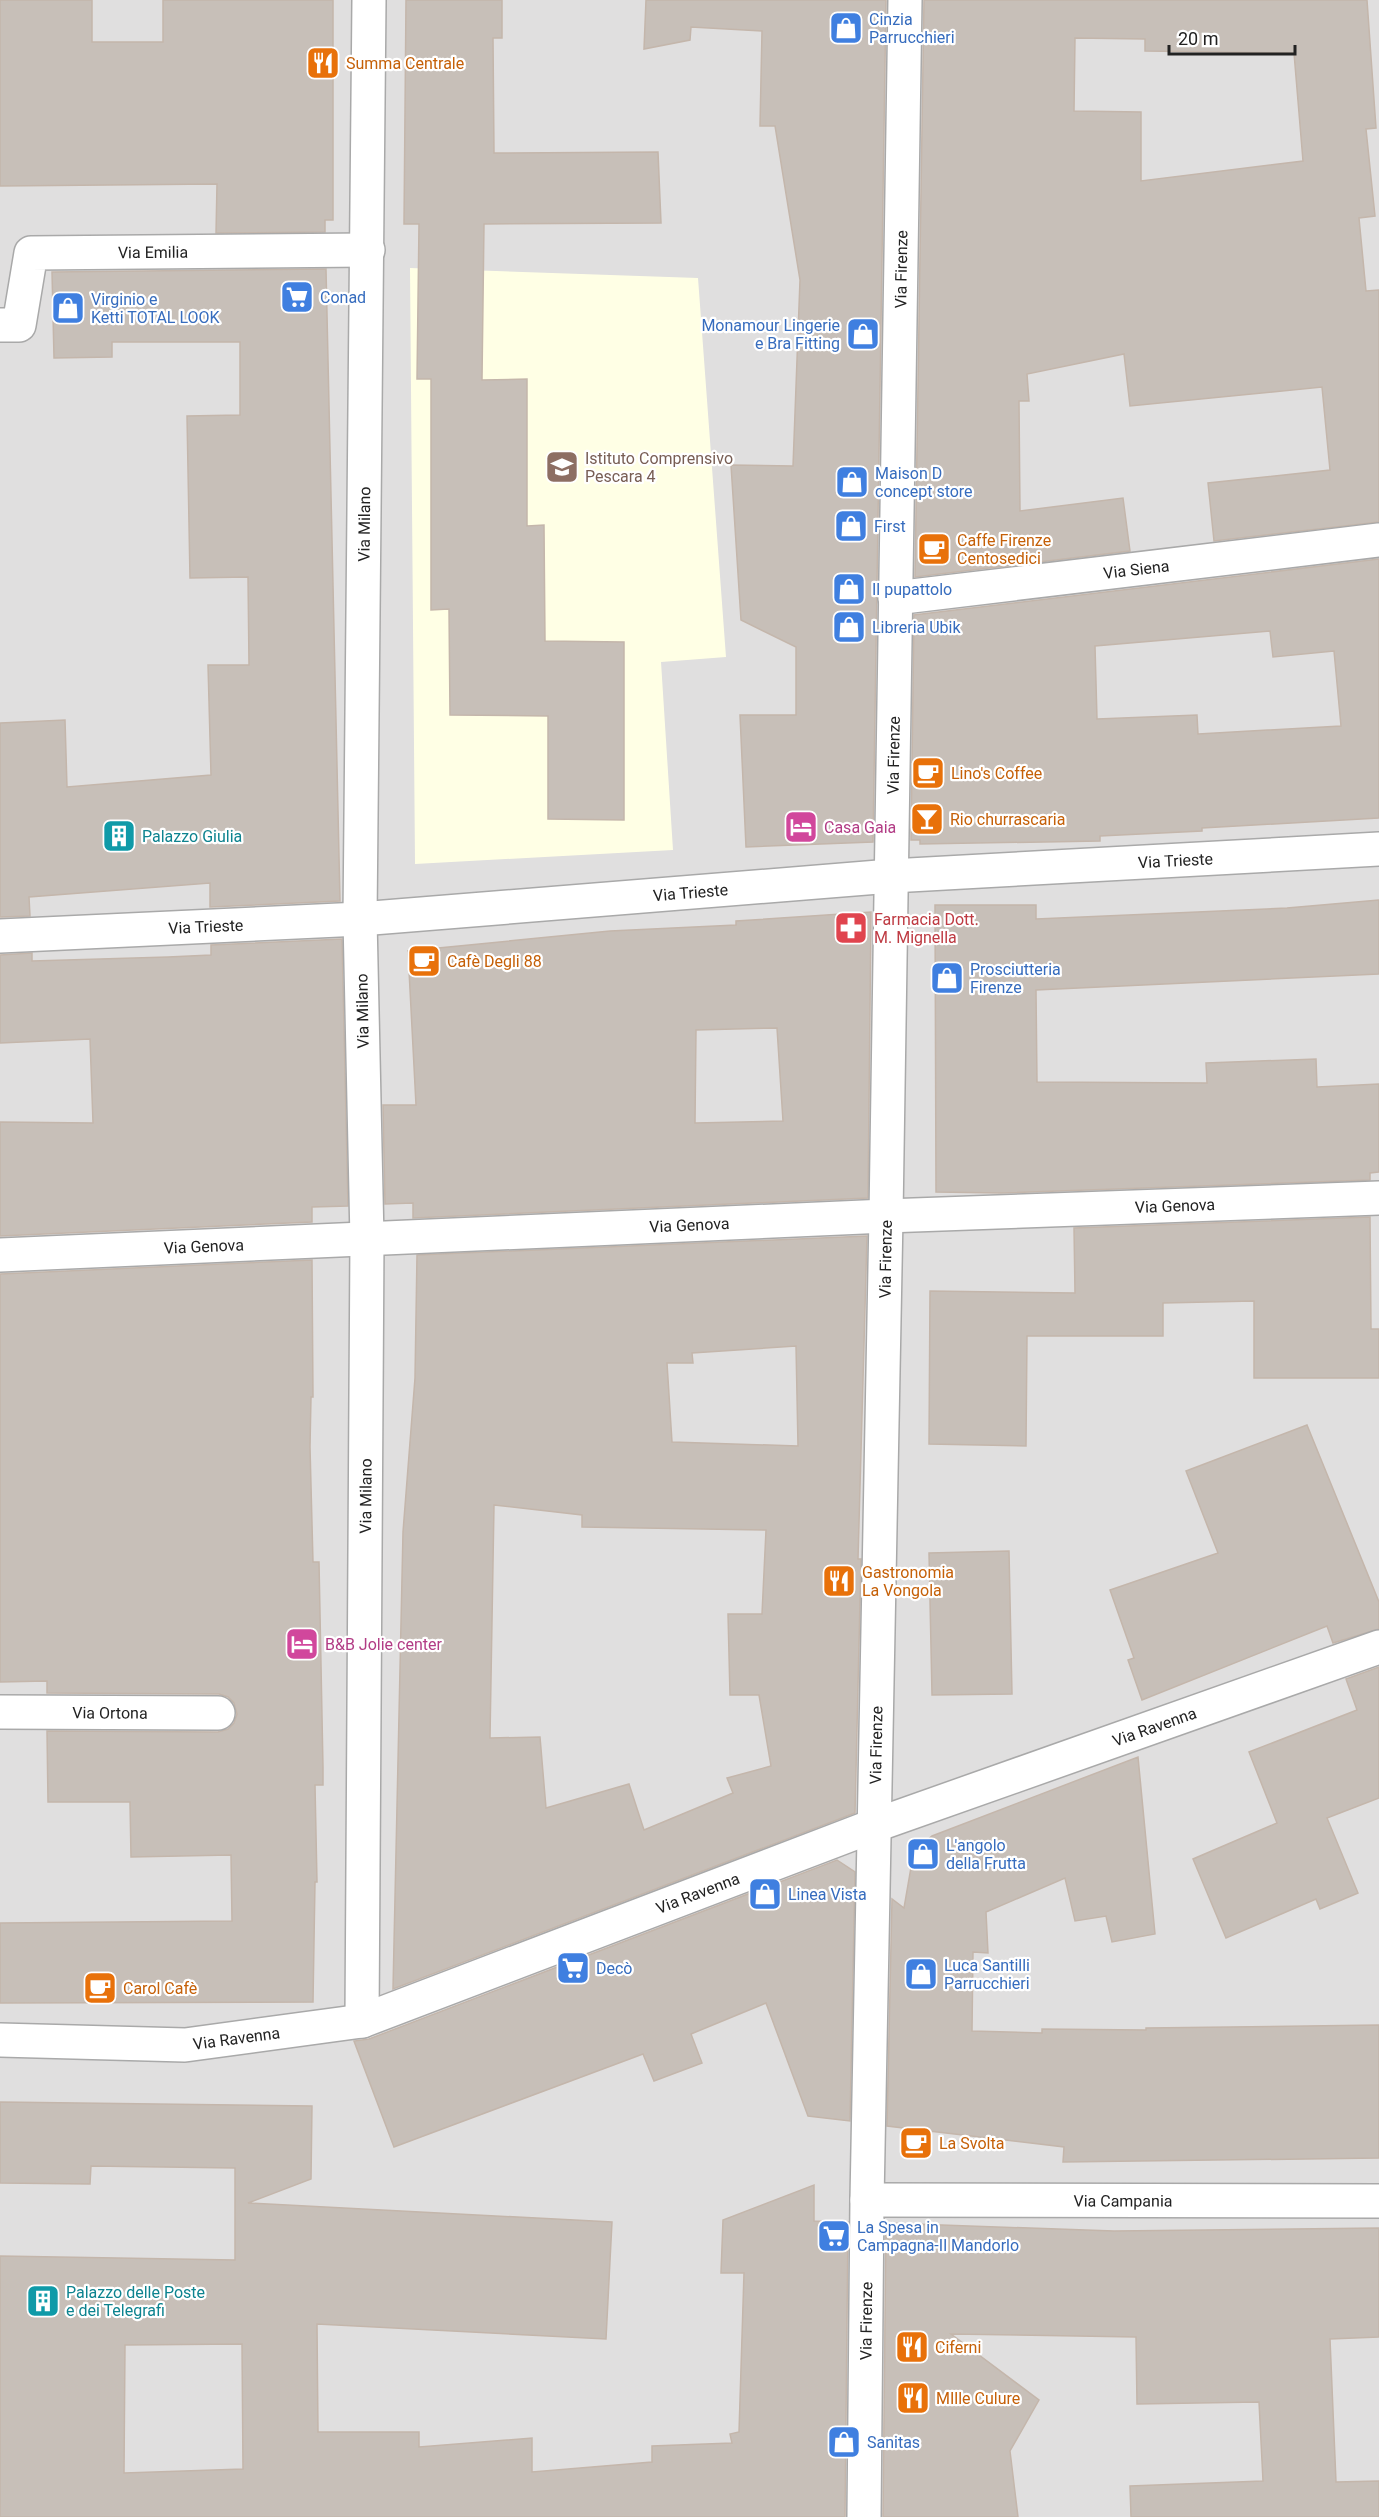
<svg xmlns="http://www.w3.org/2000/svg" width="1379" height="2517" font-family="Roboto,sans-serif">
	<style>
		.residential { fill: #e0dfdf }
		.education { fill: #ffffe5 }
		.building { fill: #c7bfb8; stroke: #c4b6ab; stroke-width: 1.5; fill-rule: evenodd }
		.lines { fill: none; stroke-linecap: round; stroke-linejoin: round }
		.street-casing { stroke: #a9a9a9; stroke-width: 36 }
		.street { stroke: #fff; stroke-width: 33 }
		.labels { text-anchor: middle; stroke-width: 4.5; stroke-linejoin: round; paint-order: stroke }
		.shop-label { font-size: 16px; fill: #366cbe; stroke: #fff; text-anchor: start }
		.food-label { font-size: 16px; fill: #c56008; stroke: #fff; text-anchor: start }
		.street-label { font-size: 16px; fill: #222; stroke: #fff }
		.education-label { font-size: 16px; fill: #785e54; stroke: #fff; text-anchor: start }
		.hotel-label { font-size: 16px; fill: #b23c85; stroke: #fff; text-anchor: start }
		.culture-label { font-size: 16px; fill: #0d838f; stroke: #fff; text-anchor: start }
		.health-label { font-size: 16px; fill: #be3a42; stroke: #fff; text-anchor: start }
	</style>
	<rect width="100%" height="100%" fill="#f2efe9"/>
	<rect class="residential" x="0" y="0" width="1379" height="2517"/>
	<path class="education" d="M410,268L698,278L726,657L661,662L673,850L415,864Z"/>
	<g class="building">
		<path d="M0,0H92V42H163V0H333V220H325V232L216,233L217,184L0,186Z"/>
		<path d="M406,0H502V38H493L494,153L658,152L661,223L484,224L482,380L527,379V526L544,525L545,641L624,642V820L548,819V716L450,715L449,609L431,610V379H417L419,224H404Z"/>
		<path d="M646,0H886L873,842L746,847L740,715H796V647L741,620L731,465L793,466L800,280L775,126H760L762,31L691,27L690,40L644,49Z"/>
		<path d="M924,0H1367L1376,128L1366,129L1375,216L1359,218L1366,291L1379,290V522L1214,541L1208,483L1330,470L1322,387L1130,406L1124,354L1027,374L1029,401H1019L1020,511L1123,498L1130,551L915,577ZM1075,38L1145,39V51L1294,53L1303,161L1141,181V112L1074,111Z"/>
		<path d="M326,269L340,901L210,907V883L29,897L30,916L0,917V723L65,720L67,787L211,775L208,665H249L248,577L190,578L187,416L240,415V342H112V357L54,358L52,272Z"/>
		<path d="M1379,559V818L1202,828V831L1100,836V841L920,844V840H911L914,615ZM1270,631L1273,657L1334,651L1341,726L1198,734L1197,715L1097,719L1095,646Z"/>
		<path d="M1379,900V974L1036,990L1037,1082L1207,1083L1206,1063L1316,1059L1317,1087L1379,1084V1172L1370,1173V1180L1001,1193L936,1192L935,905H1036V919L1287,908Z"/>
		<path d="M871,912L868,1198L413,1218V1203L385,1204L383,1105H416L408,951L610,931L736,925V921ZM777,1028L783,1121L695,1123L696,1030Z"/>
		<path d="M342,939L348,1206L312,1207V1222L0,1236V1122L93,1123L90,1039L0,1043V955L32,953V961L168,957L211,955V945Z"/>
		<path d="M1370,1217L1371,1329H1379V1378H1254V1301L1163,1303V1336H1027L1026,1446L929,1444L930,1291L1075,1293L1074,1228Z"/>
		<path d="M867,1236L858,1559H861L855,1813L393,1989L403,1532L415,1378L417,1255ZM796,1346L798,1446L672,1442L667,1363H693L692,1353ZM494,1505L582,1515V1527L766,1530L762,1614H728L730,1695H759L771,1766L727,1778L733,1793L644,1830L629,1784L546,1808L540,1737L490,1738Z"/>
		<path d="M312,1260L313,1397H311L310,1447L313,1562H319L323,1767V1785H315L317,1882H315L313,2002L0,2003V1923L232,1921L231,1855L131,1857L130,1802H48L47,1731L218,1732L228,1729L234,1723L237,1714L234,1703L228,1697L219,1694L47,1693V1681L0,1682V1274Z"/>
		<path d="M1307,1425L1379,1602V1629L1333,1643L1327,1626L1142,1700L1128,1660L1134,1658L1110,1590L1218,1553L1186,1471Z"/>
		<path d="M1009,1551L1012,1694L932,1695L929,1553Z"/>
		<path d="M1379,1667V1798L1327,1818L1358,1893L1320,1909L1316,1899L1226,1938L1193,1859L1277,1823L1249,1752L1357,1710L1346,1679Z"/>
		<path d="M1138,1757L1155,1934L1112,1942L1106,1916L1075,1921L1065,1878L986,1912L988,1953L973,1952L972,2031L1042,2033V2029L1146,2030V2028L1379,2025V2158L1063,2162L1064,2147L887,2126L892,1899L904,1908L913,1856L917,1849L932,1836Z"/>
		<path d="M837,1860L855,1872L850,2121L808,2116L766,2003L691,2034L702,2063L654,2081L643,2054L394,2147L354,2041L369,2039Z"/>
		<path d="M0,2102L312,2106L311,2179L248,2203L612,2222L606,2339L317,2324L318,2432H419V2447L532,2438V2472L652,2462V2446L732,2443L730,2434L739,2432L744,2273H721L723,2220L814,2185V2221L848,2222L845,2517H0V2256L235,2260V2168L91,2166L90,2184L0,2183ZM242,2344L243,2469L124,2473L125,2345Z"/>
		<path d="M886,2223L1114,2231L1379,2228V2337L1330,2339L1336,2482L1379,2481V2517H1131L1130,2486L1263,2481L1259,2402L1137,2404L1136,2337L951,2334L1039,2400L1010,2451L1018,2517H883Z"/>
	</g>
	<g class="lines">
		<defs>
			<g id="street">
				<path id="s1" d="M0,325H19L31,253L368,250"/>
				<path id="s2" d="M895,598L1379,540"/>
				<path id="s3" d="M0,936L360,919L891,876L1379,849"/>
				<path id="s4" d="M0,1255L886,1216L1379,1198"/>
				<path id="s5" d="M0,1712L218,1713"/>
				<path id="s6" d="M362,2021L367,1239L360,919L369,0"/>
				<path id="s7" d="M0,2040L185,2045L362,2021L873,1826L1379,1647"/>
				<path id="s8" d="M867,2200L1379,2201"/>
				<path id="s9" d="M864,2517L867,2200L886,1216L905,0"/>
			</g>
		</defs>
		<use href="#street" class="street-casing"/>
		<use href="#street" class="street"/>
	</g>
	<defs>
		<symbol id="shop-square" viewBox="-11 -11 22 22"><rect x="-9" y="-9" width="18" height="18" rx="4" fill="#3f7fe0" stroke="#fff"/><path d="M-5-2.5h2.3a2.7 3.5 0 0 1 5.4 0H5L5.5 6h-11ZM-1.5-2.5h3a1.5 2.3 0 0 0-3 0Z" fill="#fff"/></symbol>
		<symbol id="restaurant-square" viewBox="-11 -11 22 22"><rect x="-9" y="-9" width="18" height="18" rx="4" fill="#e8710a" stroke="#fff"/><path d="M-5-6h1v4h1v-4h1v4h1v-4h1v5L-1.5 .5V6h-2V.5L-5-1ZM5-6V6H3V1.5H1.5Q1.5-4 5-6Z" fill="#fff"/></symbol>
		<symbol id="supermarket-square" viewBox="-11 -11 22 22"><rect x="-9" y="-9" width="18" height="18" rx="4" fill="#3f7fe0" stroke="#fff"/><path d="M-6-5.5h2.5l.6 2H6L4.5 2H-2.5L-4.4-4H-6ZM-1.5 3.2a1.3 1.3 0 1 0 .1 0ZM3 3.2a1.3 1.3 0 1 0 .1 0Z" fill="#fff"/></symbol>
		<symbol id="school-square" viewBox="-11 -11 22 22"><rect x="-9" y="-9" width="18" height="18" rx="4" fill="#8d6e63" stroke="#fff"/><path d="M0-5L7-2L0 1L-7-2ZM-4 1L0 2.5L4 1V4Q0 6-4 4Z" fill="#fff"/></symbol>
		<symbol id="cafe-square" viewBox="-11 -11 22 22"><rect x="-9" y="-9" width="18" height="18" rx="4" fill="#e8710a" stroke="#fff"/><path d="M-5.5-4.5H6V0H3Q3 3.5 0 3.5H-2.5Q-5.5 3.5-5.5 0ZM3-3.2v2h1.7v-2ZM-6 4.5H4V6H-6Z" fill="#fff"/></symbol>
		<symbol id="bar-square" viewBox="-11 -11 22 22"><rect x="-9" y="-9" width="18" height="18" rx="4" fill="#e8710a" stroke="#fff"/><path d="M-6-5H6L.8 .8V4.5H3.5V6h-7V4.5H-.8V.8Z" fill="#fff"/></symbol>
		<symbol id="hotel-square" viewBox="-11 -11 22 22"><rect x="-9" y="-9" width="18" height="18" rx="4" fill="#d1479c" stroke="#fff"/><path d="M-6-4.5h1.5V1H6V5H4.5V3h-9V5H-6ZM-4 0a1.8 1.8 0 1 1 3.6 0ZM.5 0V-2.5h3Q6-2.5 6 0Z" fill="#fff"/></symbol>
		<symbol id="building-square" viewBox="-11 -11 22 22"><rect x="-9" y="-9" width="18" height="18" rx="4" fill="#0f9aa8" stroke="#fff"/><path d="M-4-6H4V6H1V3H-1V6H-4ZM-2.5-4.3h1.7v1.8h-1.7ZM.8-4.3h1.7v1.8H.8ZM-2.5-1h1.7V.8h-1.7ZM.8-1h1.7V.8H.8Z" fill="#fff"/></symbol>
		<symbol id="pharmacy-square" viewBox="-11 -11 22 22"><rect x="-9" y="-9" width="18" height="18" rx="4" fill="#e0444e" stroke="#fff"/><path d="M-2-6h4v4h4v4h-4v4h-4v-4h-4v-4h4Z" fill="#fff"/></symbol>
	</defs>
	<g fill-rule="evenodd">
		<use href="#shop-square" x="827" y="9" width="38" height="38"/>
		<use href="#restaurant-square" x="304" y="44" width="38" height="38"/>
		<use href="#supermarket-square" x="278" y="278" width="38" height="38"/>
		<use href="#shop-square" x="49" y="289" width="38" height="38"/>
		<use href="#shop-square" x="844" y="315" width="38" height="38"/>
		<use href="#school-square" x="543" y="448" width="38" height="38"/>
		<use href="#shop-square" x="833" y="463" width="38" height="38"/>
		<use href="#shop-square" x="832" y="507" width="38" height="38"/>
		<use href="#cafe-square" x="915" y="530" width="38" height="38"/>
		<use href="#shop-square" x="830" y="570" width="38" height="38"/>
		<use href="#shop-square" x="830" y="608" width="38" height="38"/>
		<use href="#cafe-square" x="909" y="754" width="38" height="38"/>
		<use href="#bar-square" x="908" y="800" width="38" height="38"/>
		<use href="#hotel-square" x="782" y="808" width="38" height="38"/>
		<use href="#building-square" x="100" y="817" width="38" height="38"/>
		<use href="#pharmacy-square" x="832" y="909" width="38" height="38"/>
		<use href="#cafe-square" x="405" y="942" width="38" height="38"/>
		<use href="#shop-square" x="928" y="959" width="38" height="38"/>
		<use href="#restaurant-square" x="820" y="1562" width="38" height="38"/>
		<use href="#hotel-square" x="283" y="1625" width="38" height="38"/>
		<use href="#shop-square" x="904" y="1835" width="38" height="38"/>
		<use href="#shop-square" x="746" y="1875" width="38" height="38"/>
		<use href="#supermarket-square" x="554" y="1949" width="38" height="38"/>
		<use href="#shop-square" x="902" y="1955" width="38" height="38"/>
		<use href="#cafe-square" x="81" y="1969" width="38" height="38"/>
		<use href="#cafe-square" x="897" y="2124" width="38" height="38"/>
		<use href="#supermarket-square" x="815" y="2217" width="38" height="38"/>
		<use href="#building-square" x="24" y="2282" width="38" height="38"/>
		<use href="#restaurant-square" x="893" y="2328" width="38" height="38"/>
		<use href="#restaurant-square" x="894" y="2379" width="38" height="38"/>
		<use href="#shop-square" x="825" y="2423" width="38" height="38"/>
	</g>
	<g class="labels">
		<g class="shop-label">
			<text x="869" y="25">Cinzia<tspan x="869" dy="18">Parrucchieri</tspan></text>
			<text x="320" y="303">Conad</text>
			<text x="91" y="305">Virginio e<tspan x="91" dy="18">Ketti TOTAL LOOK</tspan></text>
			<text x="840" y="331" text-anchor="end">Monamour Lingerie<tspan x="840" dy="18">e Bra Fitting</tspan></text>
			<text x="875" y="479">Maison D<tspan x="875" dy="18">concept store</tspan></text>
			<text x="874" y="532">First</text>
			<text x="872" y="595">Il pupattolo</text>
			<text x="872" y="633">Libreria Ubik</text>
			<text x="970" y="975">Prosciutteria<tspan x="970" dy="18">Firenze</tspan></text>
			<text x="946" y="1851">L'angolo<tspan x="946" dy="18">della Frutta</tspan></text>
			<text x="788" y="1900">Linea Vista</text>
			<text x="944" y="1971">Luca Santilli<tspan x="944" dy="18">Parrucchieri</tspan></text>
			<text x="596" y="1974">Decò</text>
			<text x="857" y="2233">La Spesa in<tspan x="857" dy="18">Campagna-Il Mandorlo</tspan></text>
			<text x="867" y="2448">Sanitas</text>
		</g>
		<g class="food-label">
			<text x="346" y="69">Summa Centrale</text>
			<text x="957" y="546">Caffe Firenze<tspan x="957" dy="18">Centosedici</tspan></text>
			<text x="951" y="779">Lino's Coffee</text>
			<text x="950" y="825">Rio churrascaria</text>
			<text x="447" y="967">Cafè Degli 88</text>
			<text x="862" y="1578">Gastronomia<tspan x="862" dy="18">La Vongola</tspan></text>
			<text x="123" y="1994">Carol Cafè</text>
			<text x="939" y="2149">La Svolta</text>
			<text x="935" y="2353">Ciferni</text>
			<text x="936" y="2404">MIlle Culure</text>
		</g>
		<g class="street-label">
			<text dy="6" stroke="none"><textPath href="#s1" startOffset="214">Via Emilia</textPath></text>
			<text dy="6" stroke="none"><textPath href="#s9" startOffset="2248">Via Firenze</textPath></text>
			<text dy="6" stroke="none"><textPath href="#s6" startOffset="1497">Via Milano</textPath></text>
			<text dy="6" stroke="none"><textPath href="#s2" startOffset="243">Via Siena</textPath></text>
			<text dy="6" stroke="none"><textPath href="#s9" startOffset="1762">Via Firenze</textPath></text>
			<text dy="6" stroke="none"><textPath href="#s3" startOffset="1178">Via Trieste</textPath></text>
			<text dy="6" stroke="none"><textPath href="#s3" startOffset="692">Via Trieste</textPath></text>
			<text dy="6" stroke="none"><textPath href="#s3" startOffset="206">Via Trieste</textPath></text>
			<text transform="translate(362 1011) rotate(-91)" y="6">Via Milano</text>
			<text dy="6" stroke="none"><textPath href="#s4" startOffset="1176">Via Genova</textPath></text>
			<text dy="6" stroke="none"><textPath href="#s4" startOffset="690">Via Genova</textPath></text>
			<text dy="6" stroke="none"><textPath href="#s4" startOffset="204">Via Genova</textPath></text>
			<text dy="6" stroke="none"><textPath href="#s9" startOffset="1258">Via Firenze</textPath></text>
			<text dy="6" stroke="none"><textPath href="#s6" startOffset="525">Via Milano</textPath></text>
			<text dy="6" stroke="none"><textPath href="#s5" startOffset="110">Via Ortona</textPath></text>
			<text dy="6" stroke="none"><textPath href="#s7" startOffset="1209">Via Ravenna</textPath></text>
			<text dy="6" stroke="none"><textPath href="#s9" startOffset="772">Via Firenze</textPath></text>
			<text dy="6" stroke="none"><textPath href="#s7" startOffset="723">Via Ravenna</textPath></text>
			<text dy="6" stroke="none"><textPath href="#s7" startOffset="237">Via Ravenna</textPath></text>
			<text dy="6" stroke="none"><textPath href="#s8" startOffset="256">Via Campania</textPath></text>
			<text dy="6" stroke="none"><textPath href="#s9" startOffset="196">Via Firenze</textPath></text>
		</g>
		<g class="education-label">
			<text x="585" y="464">Istituto Comprensivo<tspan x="585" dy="18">Pescara 4</tspan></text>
		</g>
		<g class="hotel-label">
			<text x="824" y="833">Casa Gaia</text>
			<text x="325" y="1650">B&amp;B Jolie center</text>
		</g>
		<g class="culture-label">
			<text x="142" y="842">Palazzo Giulia</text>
			<text x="66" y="2298">Palazzo delle Poste<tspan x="66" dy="18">e dei Telegrafi</tspan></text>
		</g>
		<g class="health-label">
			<text x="874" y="925">Farmacia Dott.<tspan x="874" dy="18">M. Mignella</tspan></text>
		</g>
	</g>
	<path d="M1169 45v9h126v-9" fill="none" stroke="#222222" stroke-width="3"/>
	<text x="1178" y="45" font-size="18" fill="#222222" stroke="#ffffff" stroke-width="4.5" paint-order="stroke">20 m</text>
</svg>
